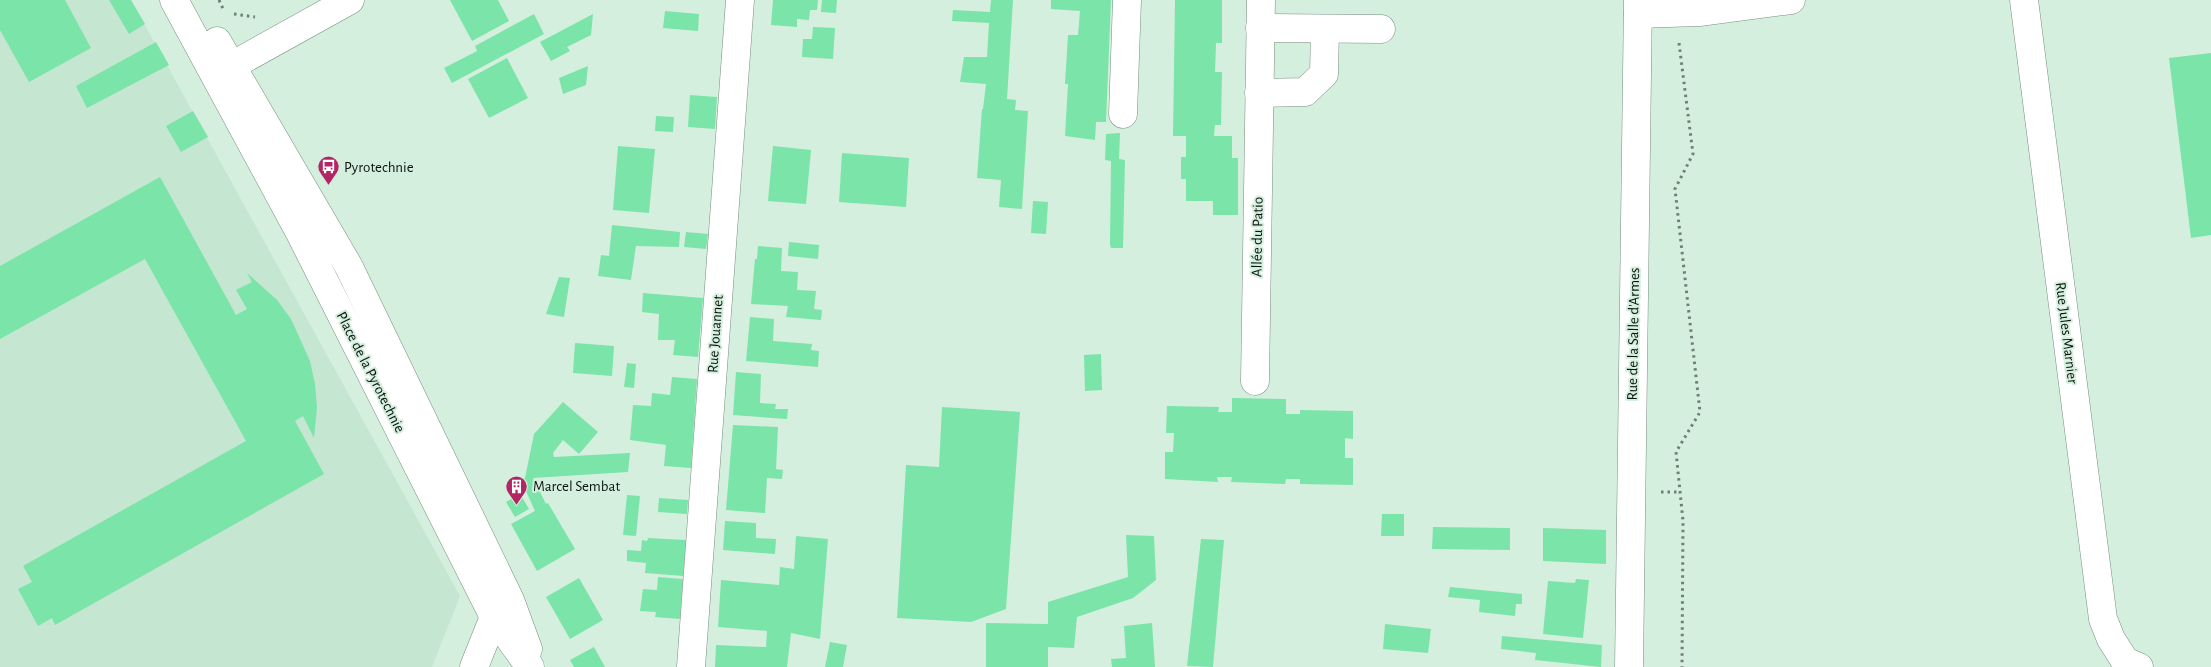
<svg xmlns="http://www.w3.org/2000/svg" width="2211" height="667" font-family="'Alegreya Sans',sans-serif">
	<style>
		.built { fill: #c5e6d1 }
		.building { fill: #7be4a8 }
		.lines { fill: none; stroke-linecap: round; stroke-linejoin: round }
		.minor-casing { stroke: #778e7f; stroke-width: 29 }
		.major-casing { stroke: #778e7f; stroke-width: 29 }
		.path { stroke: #6e7f74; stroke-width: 3; stroke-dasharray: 2.5 4; stroke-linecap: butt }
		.minor { stroke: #fff; stroke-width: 28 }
		.major { stroke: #fff; stroke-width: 28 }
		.labels { text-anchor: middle; stroke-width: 4; stroke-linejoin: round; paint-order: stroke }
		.poi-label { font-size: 15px; fill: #0b140e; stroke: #d5efde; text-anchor: start }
		.street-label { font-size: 15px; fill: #0b140e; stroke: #d5efde }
	</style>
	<rect width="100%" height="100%" fill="#d5efde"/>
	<path class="built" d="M0,0H131L460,596L432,667H0Z"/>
	<g class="building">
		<path d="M0,0H65L91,48L29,82L0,30Z"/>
		<path d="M109,0H131L145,24L129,34Z"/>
		<path d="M450,0H498L509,21L472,41Z"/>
		<path d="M773,0H818L817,10H810L809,20L797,19V27L771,25Z"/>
		<path d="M822,0H837L836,13L821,12Z"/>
		<path d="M991,0H1013L1007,99L1016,100L1015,110L1028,111L1022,209L999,207L1001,180L977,178L982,109H983L986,84L960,82L964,57H987L989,23L952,21L953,10L990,12Z"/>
		<path d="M1051,0H1111L1106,122H1096L1095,140L1065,136L1068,84H1065L1068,35H1078L1080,11L1051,9Z"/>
		<path d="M1175,0H1222V43H1216L1215,72H1222L1221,125H1215L1214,136H1232V158H1238V215H1213V201H1186V179H1181V157H1186V136H1173Z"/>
		<path d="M665,11L699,14L698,31L663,28Z"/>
		<path d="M534,14L544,34L452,83L444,68L477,51L475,46Z"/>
		<path d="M593,14L591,35L567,47L570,51L551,61L540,42Z"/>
		<path d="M813,27L835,28L833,59L802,57L803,39H812Z"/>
		<path d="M156,42L169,65L87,108L76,86Z"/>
		<path d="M2211,53V235L2191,238L2169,58Z"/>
		<path d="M507,58L528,98L489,118L468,79Z"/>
		<path d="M588,66L586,85L563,94L559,78Z"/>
		<path d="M690,95L717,97L715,129L688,127Z"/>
		<path d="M193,111L208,137L181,152L166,126Z"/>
		<path d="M656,116L674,117L673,132L655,131Z"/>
		<path d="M1120,133L1119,159L1125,160L1123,248H1111L1110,245L1111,161L1105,160L1106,134Z"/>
		<path d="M618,146L655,149L649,213L613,210Z"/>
		<path d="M773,146L811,150L806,204L768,201Z"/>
		<path d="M842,153L909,158L906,207L839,202Z"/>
		<path d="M160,177L236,315L247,309L236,290L252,282L247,273L277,300L291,319L310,361L315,384L317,407L314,438L303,416L295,421L324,474L55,625L52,618L38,626L18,589L32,582L23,566L246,441L145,259L0,339V266Z"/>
		<path d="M1033,201L1048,202L1046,234L1031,233Z"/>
		<path d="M612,225L680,232L679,247L636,246L631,280L598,276L601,255L609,256Z"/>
		<path d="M686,232L708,234L706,249L684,247Z"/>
		<path d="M789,242L819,245L818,259L788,256Z"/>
		<path d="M758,246L782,248L781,271L798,272L797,290L816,291L814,309L822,310L821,320L786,317L788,306L751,304L755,259H757Z"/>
		<path d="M559,277L570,278L564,317L546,314Z"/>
		<path d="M643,293L703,298L698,357L673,355L675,340H658L659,314L642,312Z"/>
		<path d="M750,317L774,319L773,341L812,344L811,350L819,351L818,367L746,361Z"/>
		<path d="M575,343L614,346L612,376L573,373Z"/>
		<path d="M1101,354L1102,390L1085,391L1084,355Z"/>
		<path d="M627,363L636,364L634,388L624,387Z"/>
		<path d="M736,372L761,374L760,403L776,404L775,409H788L787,419L733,415Z"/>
		<path d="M672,377L697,379L691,468L664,466L666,445L630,440L633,405L651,406L652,393L670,395Z"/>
		<path d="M1232,398L1286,399V414H1300V410L1353,411V439L1345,438V458H1353V485L1300,484V479H1286L1285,484L1231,482L1232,477H1217L1218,482L1165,479V452H1173L1174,433H1166L1167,406L1219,407L1218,412H1232Z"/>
		<path d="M563,402L598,432L579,454L563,440L553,453L554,457L630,453L628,472L533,478L546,504L548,503L575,549L537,571L511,524L535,511L520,478H525L534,434Z"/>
		<path d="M942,407L1020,412L1006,609L971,622L897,618L906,465L939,467Z"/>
		<path d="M733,425L778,427L776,469L783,470L782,479L767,478L765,513L726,510Z"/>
		<path d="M520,494L529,509L515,517L506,502Z"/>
		<path d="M627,495L640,496L636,536L623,535Z"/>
		<path d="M659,498L688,500L687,514L658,512Z"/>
		<path d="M1382,514H1404V536H1381Z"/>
		<path d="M725,521L756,523V538L776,539L775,554L723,550Z"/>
		<path d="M1433,527L1510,528V550L1432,549Z"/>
		<path d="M1543,528L1606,530V564L1543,561Z"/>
		<path d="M1126,535L1154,536L1156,580L1133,598L1077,617L1074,648L1048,647V667H986V623L1048,624V602L1128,577Z"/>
		<path d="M796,536L828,539L820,639L791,633L787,667H715L716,645L766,647L767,631L718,627L721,580L779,585L780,567L794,569Z"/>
		<path d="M648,538L686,540L683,576L645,573L646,563L627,561V550L641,551L642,540L647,541Z"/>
		<path d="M1201,539L1224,540L1213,667L1187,666Z"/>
		<path d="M658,577L683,579L680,619L655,617L656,612L640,611L643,589L657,590Z"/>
		<path d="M579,578L603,620L570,639L546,597Z"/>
		<path d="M1576,579L1589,580L1583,638L1543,634L1548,581L1575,583Z"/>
		<path d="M1450,587L1522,594V604H1516L1515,616L1479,612L1480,600L1448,597Z"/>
		<path d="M1152,623L1155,667H1112L1111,659L1126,658L1124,626Z"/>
		<path d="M1385,624L1431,629L1428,653L1383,649Z"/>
		<path d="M1502,636L1602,645L1601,667L1535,660L1536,653L1501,649Z"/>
		<path d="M830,642L847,645L843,667H825Z"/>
		<path d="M594,647L605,667H574L570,660Z"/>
	</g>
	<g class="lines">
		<defs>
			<g id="minor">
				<path d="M2024,0L2103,619L2111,639L2125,661L2139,667"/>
				<path d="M1638,14L1699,12L1791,0"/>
				<path d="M1260,28L1381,29"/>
				<path d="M215,75L350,0"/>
				<path d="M1259,93L1305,92L1324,74L1325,29"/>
				<path d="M1123,114L1127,0"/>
				<path d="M1255,381L1261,0"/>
				<path d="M474,667L494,617L509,601"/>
				<path d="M691,667L740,0"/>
				<path d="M1629,667L1638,0"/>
			</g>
			<g id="major">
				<path d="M174,0L299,231L494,617L530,667"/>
				<path d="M217,41L349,267L510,600L528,649"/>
			</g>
		</defs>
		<use href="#minor" class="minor-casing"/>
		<use href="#major" class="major-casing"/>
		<g class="path">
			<path d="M219,0L224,11"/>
			<path d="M234,14L255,17"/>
			<path d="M1679,43L1693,154L1675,189L1700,412L1676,452L1683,521L1682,667"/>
			<path d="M1661,492H1680"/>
		</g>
		<use href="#minor" class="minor"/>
		<use href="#major" class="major"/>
	</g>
	<defs>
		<symbol id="bus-pin" viewBox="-11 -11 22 30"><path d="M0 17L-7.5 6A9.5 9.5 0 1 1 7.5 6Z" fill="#b22663" stroke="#d5efde"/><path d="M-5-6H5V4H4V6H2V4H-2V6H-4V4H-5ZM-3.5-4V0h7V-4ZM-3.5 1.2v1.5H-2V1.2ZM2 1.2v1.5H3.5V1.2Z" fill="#fff"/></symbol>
		<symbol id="building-pin" viewBox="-11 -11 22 30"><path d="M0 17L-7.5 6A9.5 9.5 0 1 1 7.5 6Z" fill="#b22663" stroke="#d5efde"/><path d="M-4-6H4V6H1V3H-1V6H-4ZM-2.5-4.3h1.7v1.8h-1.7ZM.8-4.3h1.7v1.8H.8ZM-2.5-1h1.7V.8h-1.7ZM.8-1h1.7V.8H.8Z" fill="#fff"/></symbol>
	</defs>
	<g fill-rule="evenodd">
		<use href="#bus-pin" x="316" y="154" width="25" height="34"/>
		<use href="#building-pin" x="504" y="474" width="25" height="34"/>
	</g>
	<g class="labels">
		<g class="poi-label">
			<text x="344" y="172">Pyrotechnie</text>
			<text x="533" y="491">Marcel Sembat</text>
		</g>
		<g class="street-label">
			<text transform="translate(1257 237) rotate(-89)" y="5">Allée du Patio</text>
			<text transform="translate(2067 333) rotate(83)" y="5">Rue Jules Marnier</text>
			<text transform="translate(715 334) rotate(-86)" y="5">Rue Jouannet</text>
			<text transform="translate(1633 334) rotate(-89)" y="5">Rue de la Salle d'Armes</text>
			<text transform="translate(371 372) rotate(63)" y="5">Place de la Pyrotechnie</text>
		</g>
	</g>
</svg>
